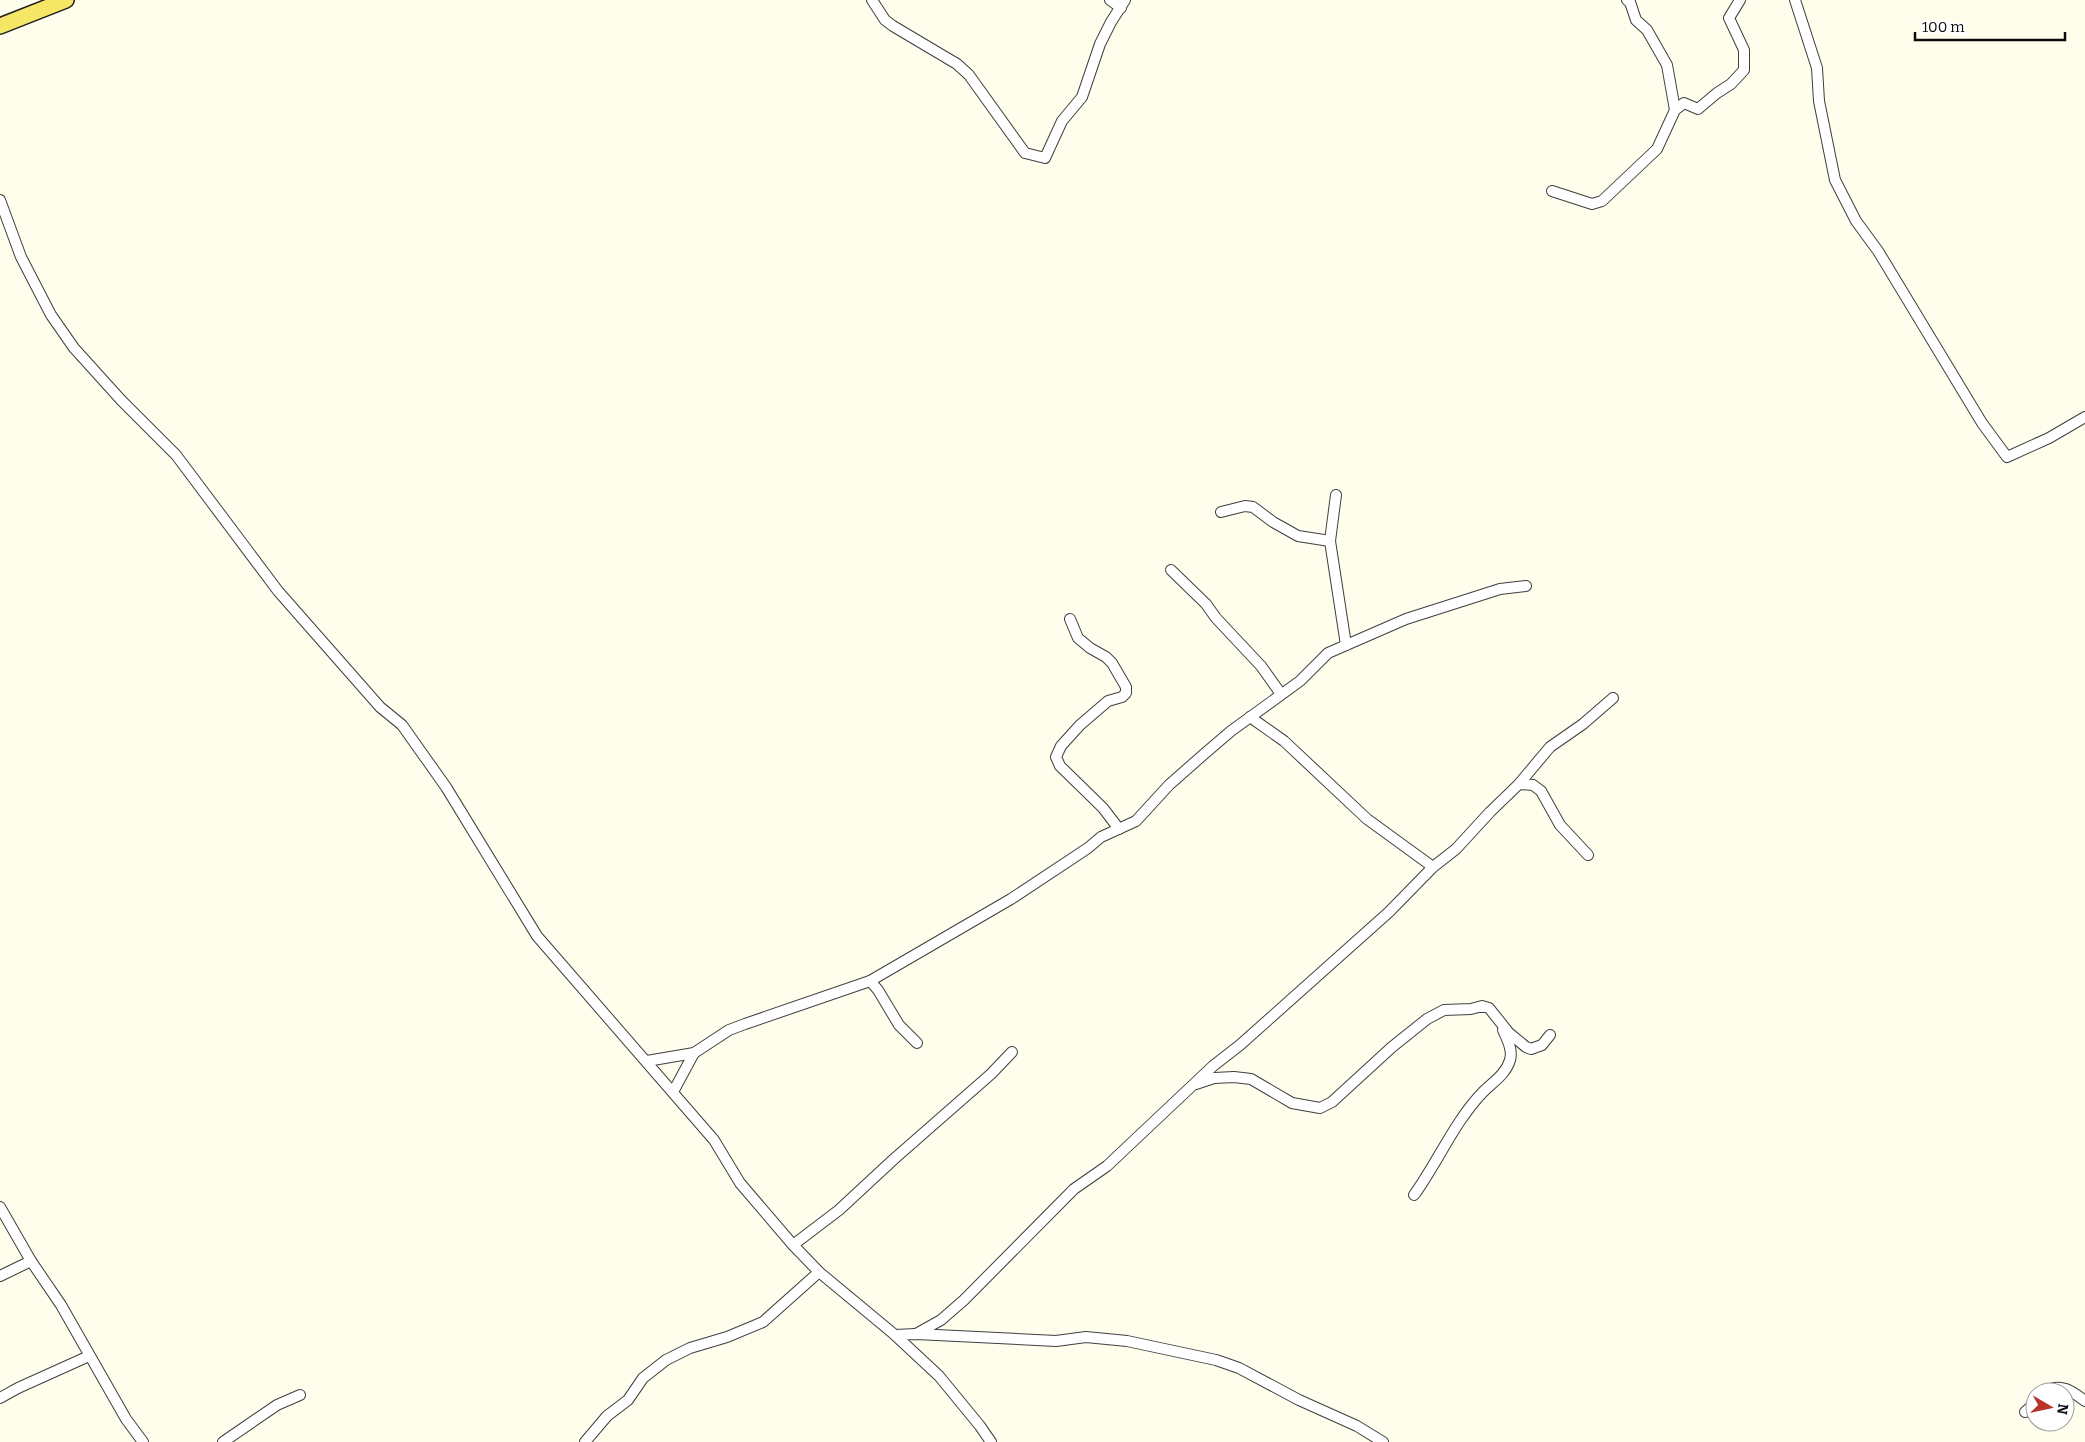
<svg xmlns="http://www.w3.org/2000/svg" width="2085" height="1442" font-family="Bitter,serif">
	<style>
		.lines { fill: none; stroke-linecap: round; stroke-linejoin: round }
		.minor-casing { stroke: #3f3f3f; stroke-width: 12 }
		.primary-casing { stroke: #1d1d1d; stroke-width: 18 }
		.minor { stroke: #fff; stroke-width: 10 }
		.primary { stroke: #f5e665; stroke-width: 15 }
	</style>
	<rect width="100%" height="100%" fill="#fffdec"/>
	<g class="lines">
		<defs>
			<g id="minor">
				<path d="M872,0L885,20L893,26L957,64L969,75L1025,153L1045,158L1062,121L1082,97L1100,44L1111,22L1125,0"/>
				<path d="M1110,0L1121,8"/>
				<path d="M1627,0L1630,2L1636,20L1647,30L1667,65L1675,110"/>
				<path d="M1795,0L1817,68L1819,101L1835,180L1856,221L1878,251L1982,423L2007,457L2049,438L2085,417"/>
				<path d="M1552,191L1592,204L1602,201L1657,149L1675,110L1684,103L1698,109L1717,93L1731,84L1744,70V50L1729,18L1740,0"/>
				<path d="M0,200L21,257L51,315L74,348L121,400L176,455L278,591L380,707L402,725L446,787L537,936L714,1140L740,1183L793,1245L819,1272L895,1335L939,1376L980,1426L991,1442"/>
				<path d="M1336,495L1330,541L1346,645"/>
				<path d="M1221,512L1245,506L1253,507L1273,522L1298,536L1330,541"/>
				<path d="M1171,570L1206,604L1216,618L1261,666L1281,694"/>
				<path d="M1070,619L1078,638L1090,648L1106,657L1112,663L1126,687V693L1122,697L1108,701L1080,725L1061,746L1056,757L1060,766L1103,808L1119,829"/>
				<path d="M1250,717L1284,741L1367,819L1433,867"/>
				<path d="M1519,784L1533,785L1541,791L1560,825L1588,855"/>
				<path d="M870,981L878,990L899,1025L917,1043"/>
				<path d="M647,1061L694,1053L729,1030L745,1024L870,981L1011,899L1088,848L1101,837L1136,821L1169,785L1203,755L1231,731L1300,681L1328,653L1406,619L1500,589L1526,586"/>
				<path d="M1196,1084L1214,1078L1234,1077L1251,1079L1292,1103L1320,1108L1332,1102L1392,1047L1427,1019L1444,1010L1471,1009L1482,1006L1489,1008L1509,1033L1526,1047L1531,1049L1542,1045L1550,1035"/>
				<path d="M673,1092L694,1053"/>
				<path d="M1414,1195C1438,1162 1454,1122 1483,1092C1493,1082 1506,1074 1510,1060C1513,1050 1507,1039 1503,1030"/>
				<path d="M0,1207L31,1261L61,1305L126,1419L143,1442"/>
				<path d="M793,1245L839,1210L894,1159L991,1074L1012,1052"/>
				<path d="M0,1276L31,1261"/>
				<path d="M916,1334L941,1320L964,1300L1074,1189L1107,1166L1213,1066L1240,1045L1389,912L1433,867L1456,849L1490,812L1519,784L1550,747L1583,724L1613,698"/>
				<path d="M895,1335L916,1334L1056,1341L1086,1337L1127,1341L1216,1360L1239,1368L1299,1400L1357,1426L1383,1442"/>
				<path d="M2045,1392C2060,1382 2072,1391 2085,1401"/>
				<path d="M0,1398L18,1388L89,1356"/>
				<path d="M2025,1412L2035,1403"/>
				<path d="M223,1442L277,1405L300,1395"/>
				<path d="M585,1442L607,1416L628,1400L643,1378L666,1360L690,1348L727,1337L763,1322L819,1272"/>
			</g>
			<path id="primary" d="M0,26L66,0"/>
		</defs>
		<use href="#minor" class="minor-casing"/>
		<use href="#primary" class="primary-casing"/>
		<use href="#minor" class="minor"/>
		<use href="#primary" class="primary"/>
	</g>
	<g transform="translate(2050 1407) rotate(99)"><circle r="24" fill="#ffffff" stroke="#9e9e9e"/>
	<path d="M0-4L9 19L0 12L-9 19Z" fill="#b83528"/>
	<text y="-8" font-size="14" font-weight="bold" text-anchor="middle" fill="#0c0c0c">N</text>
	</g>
	<path d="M1915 32v8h150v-8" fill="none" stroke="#0c0c0c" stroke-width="2.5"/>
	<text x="1922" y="32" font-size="15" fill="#0c0c0c" stroke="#ffffff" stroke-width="4" paint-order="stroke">100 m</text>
</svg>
